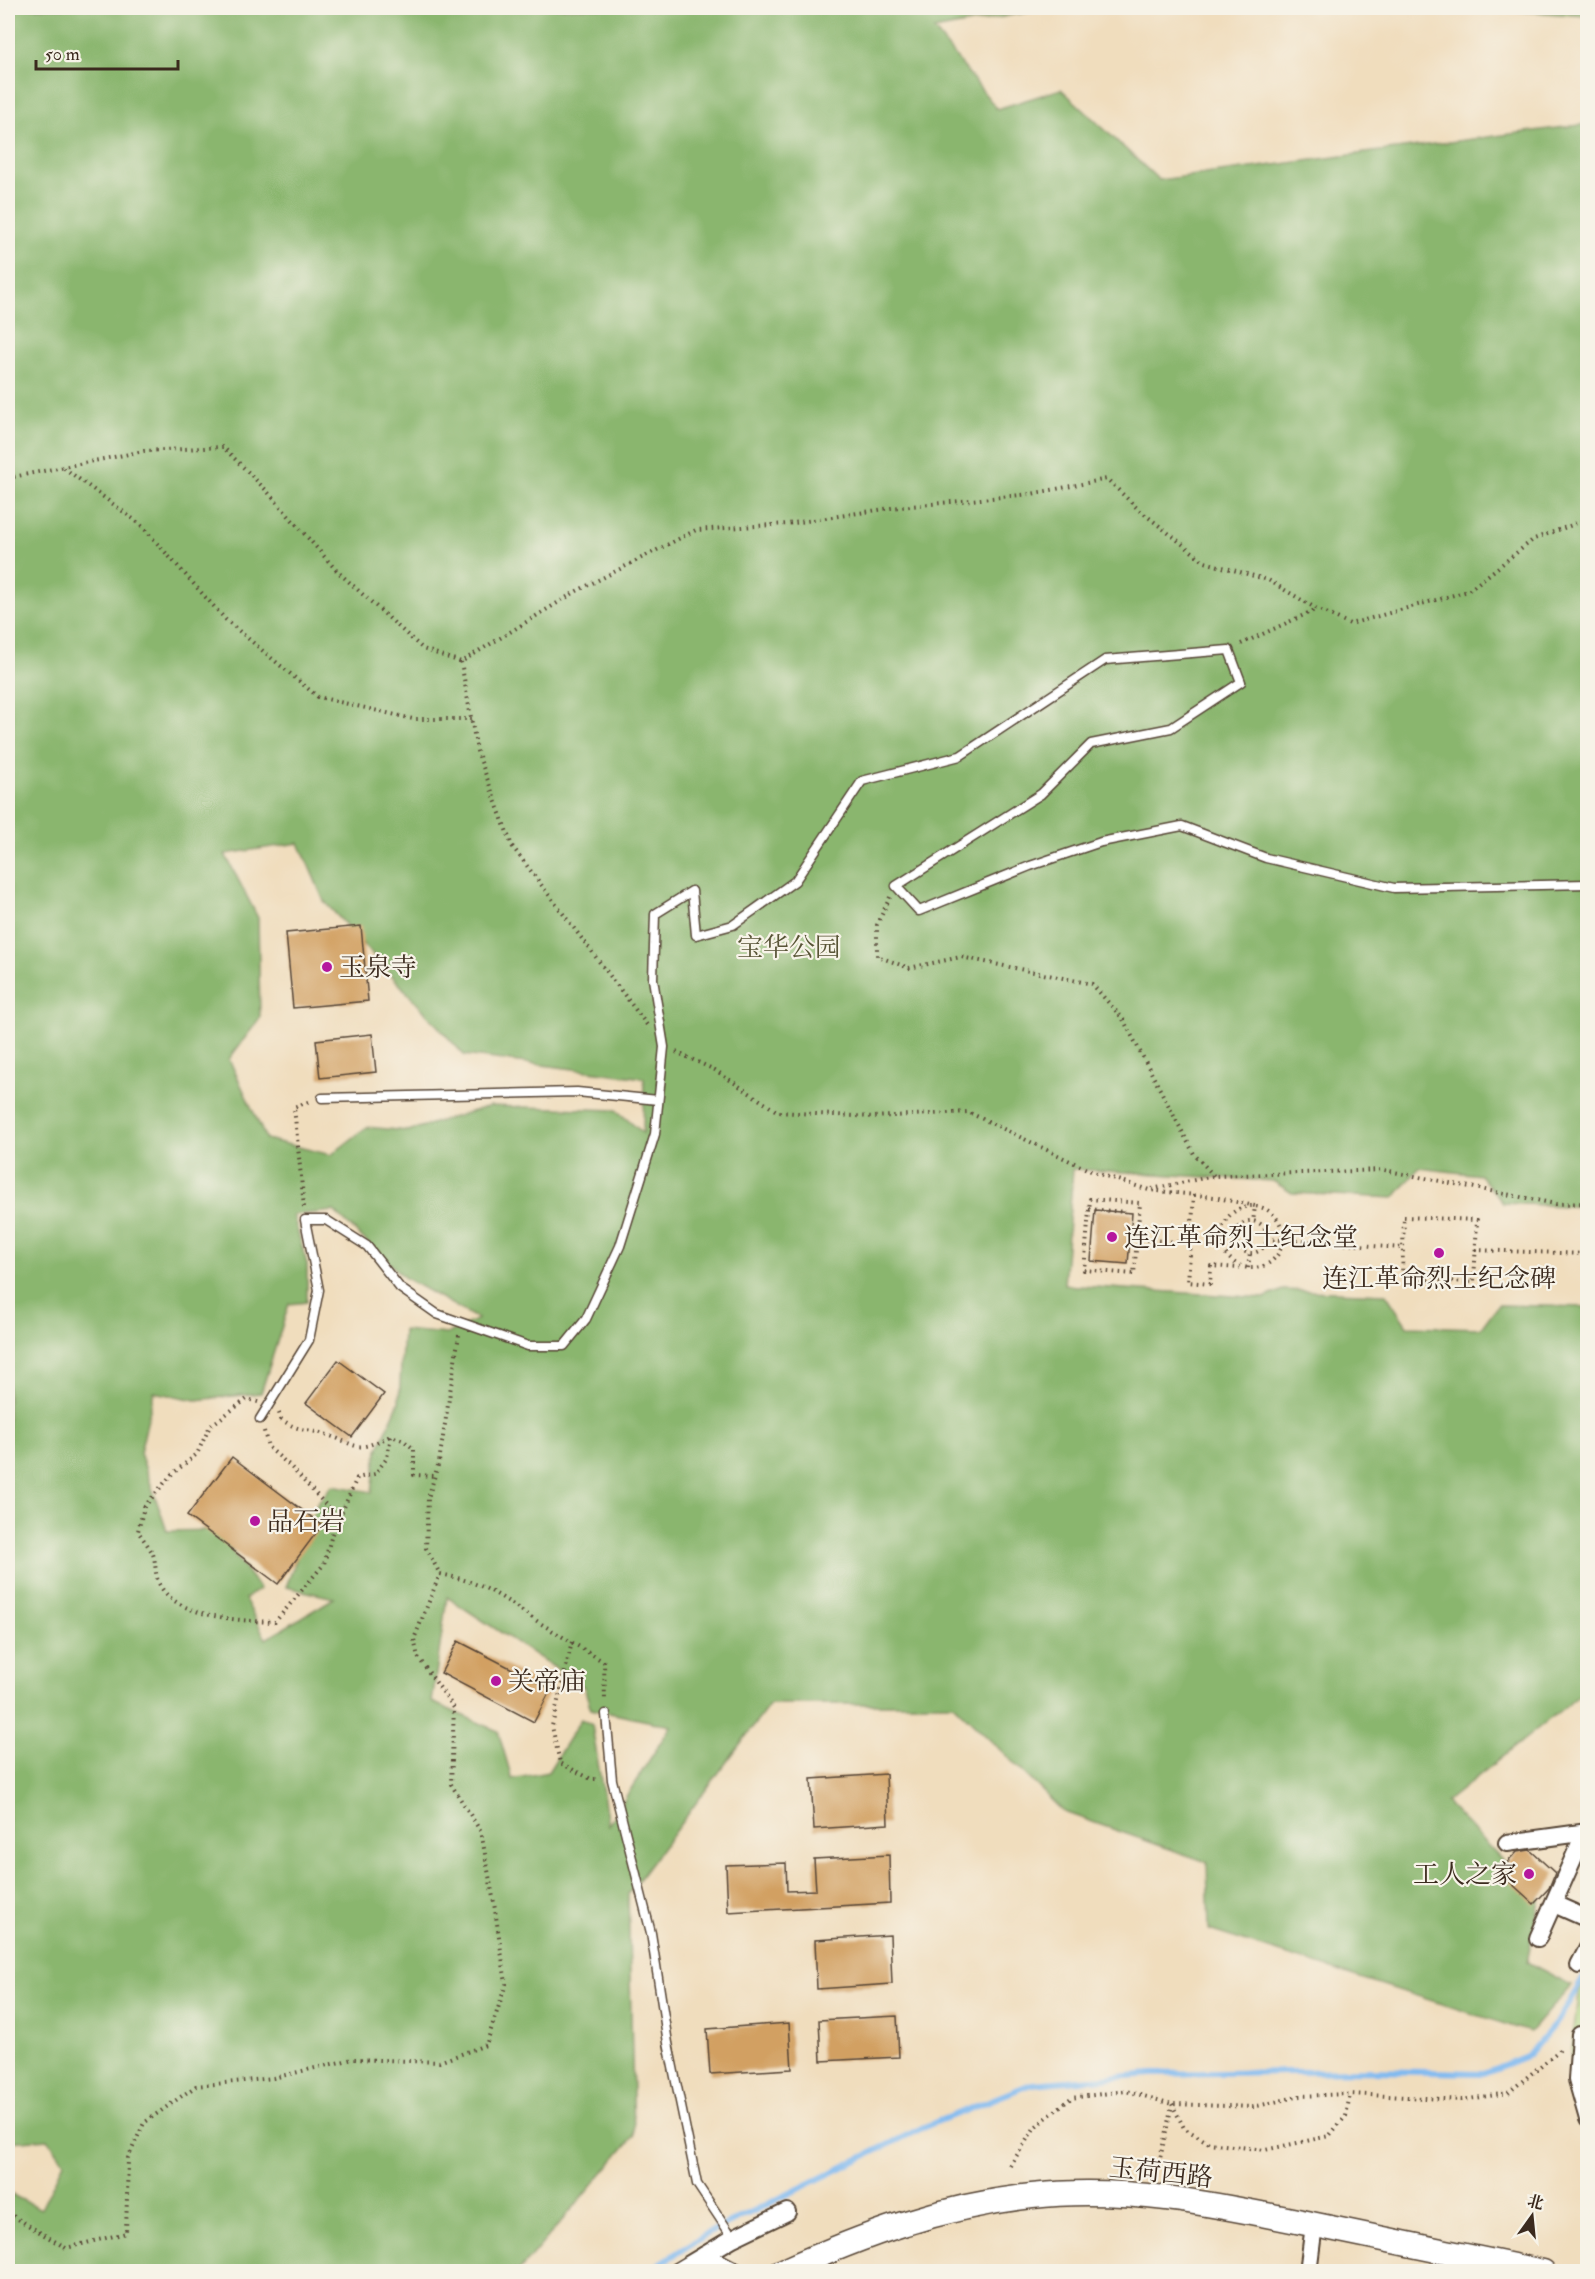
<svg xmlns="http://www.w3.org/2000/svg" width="1595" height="2279" font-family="'IM FELL Double Pica','Noto Serif SC',serif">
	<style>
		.green { fill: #add47f; stroke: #747f4e; stroke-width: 1.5 }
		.forest { fill: #8ab66e; stroke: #627046; stroke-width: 1.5; fill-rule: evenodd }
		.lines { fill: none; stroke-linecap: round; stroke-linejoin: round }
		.stream { stroke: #7fb9f0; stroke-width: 6 }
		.building { fill: #d2a062 }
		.lane-casing { stroke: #564536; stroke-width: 11 }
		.street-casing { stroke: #564536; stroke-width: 20 }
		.secondary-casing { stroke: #564536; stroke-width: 27 }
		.path { stroke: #564536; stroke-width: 4; stroke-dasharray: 1.5 4.5; stroke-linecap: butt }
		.lane { stroke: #fff; stroke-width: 8 }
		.street { stroke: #fff; stroke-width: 16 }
		.secondary { stroke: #fff; stroke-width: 24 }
		.poi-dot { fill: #b5179e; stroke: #f7f3e8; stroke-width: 2 }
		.labels { text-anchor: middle; stroke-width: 4.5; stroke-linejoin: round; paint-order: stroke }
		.park-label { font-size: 26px; fill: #585436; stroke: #f7f3e8 }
		.poi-label { font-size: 26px; fill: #3b2a1e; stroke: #f7f3e8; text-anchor: start }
		.street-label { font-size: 26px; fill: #3b2a1e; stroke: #f7f3e8 }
	</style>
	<rect width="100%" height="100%" fill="#f7f3e8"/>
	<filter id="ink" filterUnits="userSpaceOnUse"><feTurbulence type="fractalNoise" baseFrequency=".0167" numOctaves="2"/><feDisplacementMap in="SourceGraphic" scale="12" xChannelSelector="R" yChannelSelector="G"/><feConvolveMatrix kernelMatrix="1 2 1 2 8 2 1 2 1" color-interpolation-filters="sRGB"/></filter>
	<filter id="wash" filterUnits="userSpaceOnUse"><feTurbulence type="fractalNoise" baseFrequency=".008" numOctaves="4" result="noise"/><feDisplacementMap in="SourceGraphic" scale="24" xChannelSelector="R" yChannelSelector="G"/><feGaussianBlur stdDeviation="1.35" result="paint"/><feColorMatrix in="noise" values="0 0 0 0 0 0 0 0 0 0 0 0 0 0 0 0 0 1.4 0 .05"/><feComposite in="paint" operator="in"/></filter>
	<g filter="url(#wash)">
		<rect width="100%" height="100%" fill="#f0ddbd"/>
		<path class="green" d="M1587,1976V2067L1571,2057L1578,1995Z"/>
		<g class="forest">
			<path d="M8,8H1050L934,30L997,109L1061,89L1159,180L1587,124V1207L1503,1203L1480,1175L1419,1168L1394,1198L1292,1193L1273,1181L1073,1169L1064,1285L1264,1298L1283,1290L1386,1294L1407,1326L1481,1328L1498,1305L1587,1307V1689L1446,1802L1540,1900L1527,1962L1571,1985L1530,2032L1209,1930L1207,1862L1064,1812L953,1704H770L628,1894L634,2136L519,2271H8V2193L41,2209L64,2162L48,2139L8,2142ZM299,843L324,901L464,1055L644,1078L643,1133L616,1110L490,1106L408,1131L367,1127L331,1155L266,1139L229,1059L260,1018L258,918L225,854ZM334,1211L405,1278L478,1319L447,1334L403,1330L399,1402L377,1452L372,1492L332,1485L317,1504L286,1587L334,1598L266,1639L245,1599L260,1589L216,1530L167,1531L140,1453L154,1392L196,1400L261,1393L289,1304L307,1302V1264L293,1215ZM447,1597L584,1687L591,1709L671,1726L608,1825L592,1725L581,1719L548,1772L512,1779L498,1731L432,1702Z"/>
			<path d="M1478,8H1587V16Z"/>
		</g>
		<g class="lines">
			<path class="stream" d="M647,2272L705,2235L924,2127L1031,2084L1152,2074L1369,2071L1484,2073L1529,2055L1558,2021L1588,1971"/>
		</g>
		<g id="blocks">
			<g class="building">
				<path d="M361,926L368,1001L293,1008L286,933Z"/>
				<path d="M372,1034L376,1072L320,1078L316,1040Z"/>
				<path d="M1095,1210L1132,1213L1128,1264L1091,1261Z"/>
				<path d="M338,1360L384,1394L352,1437L306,1403Z"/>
				<path d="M232,1457L322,1525L278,1584L187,1516Z"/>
				<path d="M458,1641L551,1689L534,1722L441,1673Z"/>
				<path d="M886,1774L888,1824L814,1829L811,1779Z"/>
				<path d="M1530,1850L1555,1873L1549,1888L1534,1904L1499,1872L1517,1852Z"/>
				<path d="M889,1855L890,1903L728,1912L726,1865L786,1863L787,1891L816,1890L814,1859Z"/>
				<path d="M890,1935L892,1984L817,1989L815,1940Z"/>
				<path d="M897,2016L899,2057L821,2061L819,2020Z"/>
				<path d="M789,2023L792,2069L710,2074L707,2029Z"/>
			</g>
		</g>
	</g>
	<g filter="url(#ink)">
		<use href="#blocks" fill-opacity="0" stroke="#564536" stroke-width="1.5"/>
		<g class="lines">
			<defs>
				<g id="lane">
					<path d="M322,1098L577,1092L658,1100"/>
					<path d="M260,1419L309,1340L319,1290L305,1220H326L367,1246L400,1288L437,1314L528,1346H564L586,1319L620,1246L655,1134L664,1047L653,979L655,914L692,891L696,935L733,925L795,881L862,781L960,756L1105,660L1229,650L1241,682L1171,728L1091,744L1041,794L896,886L919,911L1030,866L1101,842L1182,826L1266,858L1394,888L1588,884"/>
					<path d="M606,1714L612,1780L651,1933L668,2043L697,2184L733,2238"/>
				</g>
				<g id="street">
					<path d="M1507,1843L1588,1832"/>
					<path d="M1554,1904L1588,1919"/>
					<path d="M1538,1938L1585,1832"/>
					<path d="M1579,1965L1588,1948"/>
					<path d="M1580,2035L1577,2080L1588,2119"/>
					<path d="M705,2255L737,2272"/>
					<path d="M676,2272L733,2238L787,2212"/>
					<path d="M1308,2272L1314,2225"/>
				</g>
				<path id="secondary" d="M781,2272C863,2235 941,2206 1032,2196C1126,2185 1219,2205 1311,2224C1388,2240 1465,2256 1543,2272"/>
			</defs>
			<use href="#lane" class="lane-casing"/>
			<use href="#street" class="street-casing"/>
			<use href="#secondary" class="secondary-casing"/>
			<g class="path">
				<path d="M64,468L140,524L226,620L318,697L413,719H472"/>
				<path d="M8,478L144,451L223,447L266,490L337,571L423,649L461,662L577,591L696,530L787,524L891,508L1031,494L1107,479L1138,509L1205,562L1268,580L1317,609L1350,624L1468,591L1534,539L1588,519"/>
				<path d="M1241,644L1317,609"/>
				<path d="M461,662L477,751L512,846L647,1025"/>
				<path d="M890,897L877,925V956L909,968L961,957L1092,984L1123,1019L1194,1154L1214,1176"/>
				<path d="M676,1052L715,1070L778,1112L874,1117L968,1112L1093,1172L1149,1190L1214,1197L1255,1206L1253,1222"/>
				<path d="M1152,1189L1214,1176L1384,1170L1556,1204L1588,1203"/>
				<path d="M1194,1195L1188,1282L1210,1284L1211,1266L1240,1268"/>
				<circle cx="1252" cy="1237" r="31"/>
				<path d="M304,1207L294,1107L311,1101"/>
				<path d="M1089,1209L1125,1212"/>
				<path d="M1404,1217L1477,1220L1474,1282L1402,1279Z"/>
				<circle cx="1251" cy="1237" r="16"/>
				<path d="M1220,1235L1236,1237"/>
				<path d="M1137,1239L1134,1274L1084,1270L1090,1199L1140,1203L1137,1239L1191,1243"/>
				<path d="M1267,1239L1403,1248"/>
				<path d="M1475,1250L1588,1254"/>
				<path d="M1248,1268L1250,1253"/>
				<path d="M459,1335L439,1462L428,1498L426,1548L440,1574C487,1583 502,1598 540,1623C561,1636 583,1649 604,1662L605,1701"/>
				<path d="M258,1402L247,1399L210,1426L197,1454L172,1474L144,1507L138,1531C142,1538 149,1546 153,1554C156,1563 155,1573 158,1581C172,1618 243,1621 275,1622L324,1564L332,1534L357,1478L375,1474L387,1458L391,1436L403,1440L414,1449V1475L435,1476"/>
				<path d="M279,1413L281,1419C299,1432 304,1428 324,1434C359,1444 352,1455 390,1436"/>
				<path d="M264,1431L268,1447L289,1465L338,1518"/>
				<path d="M572,1642L552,1726L560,1763L591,1779H599"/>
				<path d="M1172,2104L1184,2128L1209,2143L1265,2150L1329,2136L1346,2116L1350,2094"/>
				<path d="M1159,2163L1172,2105"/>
				<path d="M1010,2166L1035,2127L1071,2098L1126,2091L1172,2104L1253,2107L1300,2096L1350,2094L1462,2100L1508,2093L1562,2048"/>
				<path d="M8,2213L66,2248L126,2233L128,2158L144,2123L196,2086L273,2078L353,2059L439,2062L486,2045L506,1984L494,1903L481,1832L451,1784L454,1708L418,1657L414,1639L440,1574"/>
			</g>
			<use href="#lane" class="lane"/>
			<use href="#street" class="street"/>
			<use href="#secondary" class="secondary"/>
		</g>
	</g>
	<g class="poi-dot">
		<circle cx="327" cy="967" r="6"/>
		<circle cx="1112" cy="1237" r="6"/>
		<circle cx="1439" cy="1253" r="6"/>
		<circle cx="255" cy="1521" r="6"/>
		<circle cx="496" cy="1681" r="6"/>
		<circle cx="1529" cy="1874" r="6"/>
	</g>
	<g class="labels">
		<g class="park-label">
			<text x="789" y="956">宝华公园</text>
		</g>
		<g class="poi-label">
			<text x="339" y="976">玉泉寺</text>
			<text x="1124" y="1246">连江革命烈士纪念堂</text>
			<text x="1439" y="1287" text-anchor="middle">连江革命烈士纪念碑</text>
			<text x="267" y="1530">品石岩</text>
			<text x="508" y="1690">关帝庙</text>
			<text x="1517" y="1883" text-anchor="end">工人之家</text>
		</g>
		<g class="street-label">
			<text transform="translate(1161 2172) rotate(6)" y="9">玉荷西路</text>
		</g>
	</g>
	<rect width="1595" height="2279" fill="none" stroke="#f7f3e8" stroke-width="30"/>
	<g transform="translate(1532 2216) rotate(15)" stroke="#f7f3e8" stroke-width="4.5" paint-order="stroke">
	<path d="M0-4.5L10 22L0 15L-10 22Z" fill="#3b2a1e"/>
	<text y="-9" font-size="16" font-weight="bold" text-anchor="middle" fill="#3b2a1e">北</text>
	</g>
	<path d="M36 60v9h142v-9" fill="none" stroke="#3b2a1e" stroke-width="3"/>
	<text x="45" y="60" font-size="18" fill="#3b2a1e" stroke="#f7f3e8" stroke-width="4.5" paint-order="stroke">50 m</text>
</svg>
